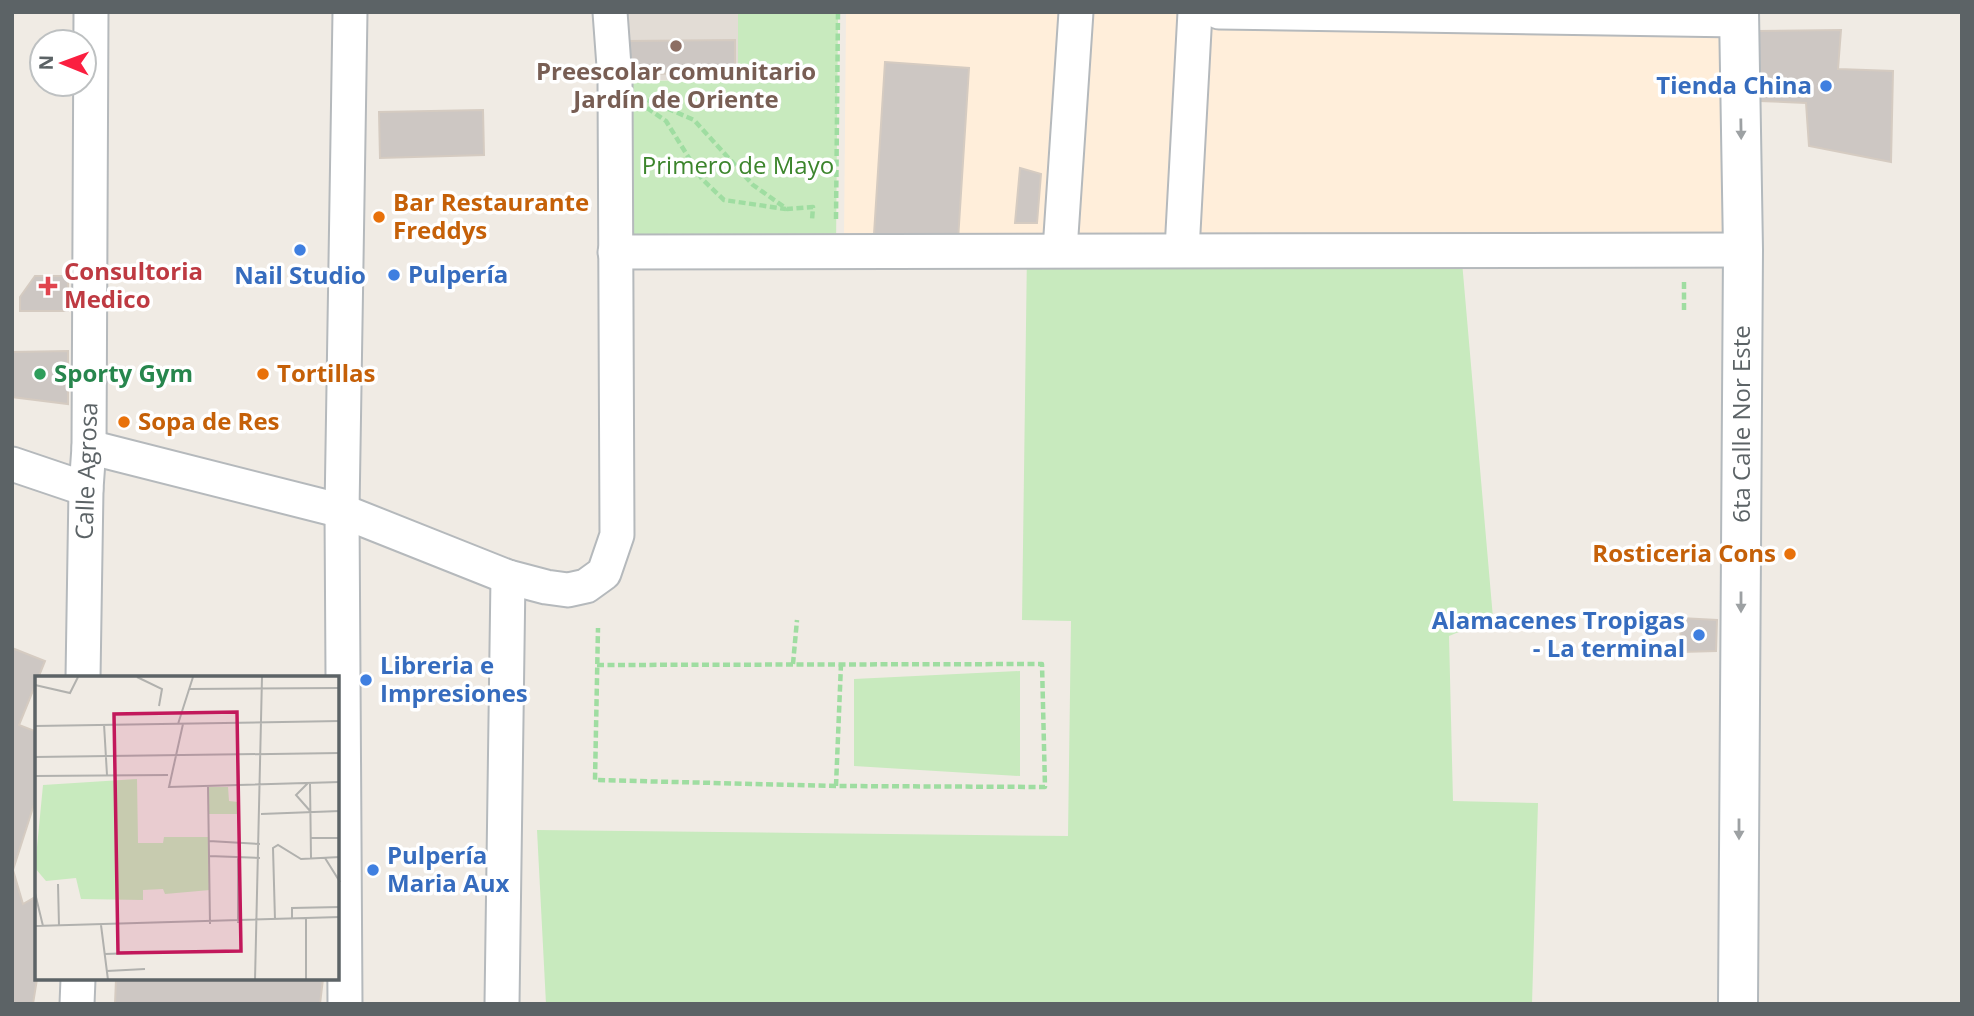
<svg xmlns="http://www.w3.org/2000/svg" width="1974" height="1016" font-family="'Open Sans',sans-serif">
	<style>
		.commercial { fill: #ffeeda }
		.education { fill: #e2dcd5 }
		.green { fill: #c8eabe }
		.building { fill: #cdc7c3; stroke: #d5cbc1; stroke-width: 2 }
		.lines { fill: none; stroke-linecap: round; stroke-linejoin: round }
		.street-casing { stroke: #b5b9bc; stroke-width: 37 }
		.secondary-casing { stroke: #b3b9bd; stroke-width: 42 }
		.path { stroke: #9fdda1; stroke-width: 4.5; stroke-dasharray: 7 3.5; stroke-linecap: butt }
		.street { stroke: #fff; stroke-width: 33 }
		.secondary { stroke: #fff; stroke-width: 38 }
		.oneway { fill: #9da1a3 }
		.education-dot { fill: #8d6e63; stroke: #fff; stroke-width: 2.5 }
		.shop-dot { fill: #3f7fe0; stroke: #fff; stroke-width: 2.5 }
		.food-dot { fill: #e8710a; stroke: #fff; stroke-width: 2.5 }
		.health-dot { fill: #e0444e; stroke: #fff; stroke-width: 2.5 }
		.leisure-dot { fill: #2e9e5b; stroke: #fff; stroke-width: 2.5 }
		.labels { text-anchor: middle; stroke-width: 7; stroke-linejoin: round; paint-order: stroke }
		.education-label { font-size: 24px; font-weight: bold; fill: #785e54; stroke: #fff }
		.shop-label { font-size: 24px; font-weight: bold; fill: #366cbe; stroke: #fff; text-anchor: start }
		.park-label { font-size: 24px; fill: #3c852c; stroke: #fff }
		.food-label { font-size: 24px; font-weight: bold; fill: #c56008; stroke: #fff; text-anchor: start }
		.health-label { font-size: 24px; font-weight: bold; fill: #be3a42; stroke: #fff; text-anchor: start }
		.leisure-label { font-size: 24px; font-weight: bold; fill: #27864d; stroke: #fff; text-anchor: start }
		.street-label { font-size: 24px; fill: #5c6366; stroke: #fff }
		.inset-road { fill: none; stroke: #b1b1ae; stroke-width: 2 }
		.view { fill: #c2185b; fill-opacity: 0.15; stroke: #c2185b; stroke-width: 3.5 }
		.inset-edge { fill: none; stroke: #5c6366; stroke-width: 3.5 }
	</style>
	<rect width="100%" height="100%" fill="#f0ebe4"/>
	<path class="commercial" d="M846,12H1727L1734,238L844,244Z"/>
	<path class="education" d="M613,12H738L739,80H615Z"/>
	<g class="green">
		<path d="M738,12H838L836,251L615,252L618,81L738,80Z"/>
		<path d="M1461,250L1493,618L1449,636L1453,801L1538,803L1532,1004H546L537,830L1068,836L1071,621L1022,620L1027,251Z"/>
		<path d="M1020,671V776L854,766V679Z"/>
	</g>
	<g class="building">
		<path d="M1841,30L1838,69L1893,71L1891,162L1809,146L1806,103L1760,101L1758,31Z"/>
		<path d="M735,40V73L625,74V41Z"/>
		<path d="M885,62L969,68L958,240L874,234Z"/>
		<path d="M483,110L484,155L380,158L379,112Z"/>
		<path d="M1020,168L1041,174L1037,223H1015Z"/>
		<path d="M35,276H68V311H20V297Z"/>
		<path d="M68,351V404L12,397V352Z"/>
		<path d="M1680,618L1717,620L1716,651L1681,652Z"/>
		<path d="M12,648L45,661L19,725L37,732V795L13,870L23,904L37,896V979L33,1004H12Z"/>
		<path d="M116,979H323L320,1004H115Z"/>
	</g>
	<g class="lines">
		<defs>
			<g id="street">
				<path d="M1219,12L1739,20"/>
				<path d="M1060,250L1076,12"/>
				<path d="M1182,250L1195,12"/>
				<path d="M615,252L1743,250"/>
				<path d="M89,447L342,511L508,577L546,587L568,590L586,586L604,573L617,535L615,80L610,12"/>
				<path d="M12,464L86,489"/>
				<path d="M83,678L86,489L89,447L91,12"/>
				<path d="M77,1004L78,979"/>
				<path d="M345,1004L342,511L350,12"/>
				<path d="M502,1004L508,577"/>
			</g>
			<path id="secondary" d="M1738,1004L1743,250L1739,12"/>
		</defs>
		<use href="#street" class="street-casing"/>
		<use href="#secondary" class="secondary-casing"/>
		<g class="path">
			<path d="M648,100L694,120L753,185L787,209L813,207L812,220"/>
			<path d="M647,108L666,121L702,179L724,200L786,209"/>
			<path d="M836,219L838,12"/>
			<path d="M1684,282V310"/>
			<path d="M793,664L797,620"/>
			<path d="M597,665L1042,664L1045,787L836,786L595,780L598,628"/>
			<path d="M836,786L841,664"/>
		</g>
		<use href="#street" class="street"/>
		<use href="#secondary" class="secondary"/>
	</g>
	<defs><path id="oneway-solid" d="M-6-.8H1V-3.2L6.5 0L1 3.2V.8H-6Z" transform="scale(1.75)"/></defs>
	<g class="oneway">
		<use href="#oneway-solid" transform="translate(1741 129) rotate(89)"/>
		<use href="#oneway-solid" transform="translate(1741 602) rotate(90)"/>
		<use href="#oneway-solid" transform="translate(1739 829) rotate(90)"/>
	</g>
	<circle class="education-dot" cx="676" cy="46" r="7"/>
	<g class="shop-dot">
		<circle cx="1826" cy="86" r="7"/>
		<circle cx="300" cy="250" r="7"/>
		<circle cx="394" cy="275" r="7"/>
		<circle cx="1699" cy="635" r="7"/>
		<circle cx="366" cy="680" r="7"/>
		<circle cx="373" cy="870" r="7"/>
	</g>
	<g class="food-dot">
		<circle cx="379" cy="217" r="7"/>
		<circle cx="263" cy="374" r="7"/>
		<circle cx="124" cy="422" r="7"/>
		<circle cx="1790" cy="554" r="7"/>
	</g>
	<path class="health-dot" d="M44.5 275.5h7v7h7v7h-7v7h-7v-7h-7v-7h7z"/>
	<circle class="leisure-dot" cx="40" cy="374" r="7"/>
	<g class="labels">
		<g class="education-label">
			<text x="676" y="80">Preescolar comunitario<tspan x="676" dy="28">Jardín de Oriente</tspan></text>
		</g>
		<g class="shop-label">
			<text x="1812" y="94" text-anchor="end">Tienda China</text>
			<text x="408" y="283">Pulpería</text>
			<text x="300" y="284" text-anchor="middle">Nail Studio</text>
			<text x="1685" y="629" text-anchor="end">Alamacenes Tropigas<tspan x="1685" dy="28">- La terminal</tspan></text>
			<text x="380" y="674">Libreria e<tspan x="380" dy="28">Impresiones</tspan></text>
			<text x="387" y="864">Pulpería<tspan x="387" dy="28">Maria Aux</tspan></text>
		</g>
		<g class="park-label">
			<text x="738" y="174">Primero de Mayo</text>
		</g>
		<g class="food-label">
			<text x="393" y="211">Bar Restaurante<tspan x="393" dy="28">Freddys</tspan></text>
			<text x="277" y="382">Tortillas</text>
			<text x="138" y="430">Sopa de Res</text>
			<text x="1776" y="562" text-anchor="end">Rosticeria Cons</text>
		</g>
		<g class="health-label">
			<text x="64" y="280">Consultoria<tspan x="64" dy="28">Medico</tspan></text>
		</g>
		<g class="leisure-label">
			<text x="54" y="382">Sporty Gym</text>
		</g>
		<g class="street-label">
			<text transform="translate(1742 424) rotate(-90)" y="8">6ta Calle Nor Este</text>
			<text transform="translate(87 471) rotate(-88)" y="8">Calle Agrosa</text>
		</g>
	</g>
	<g transform="translate(35 676)">
		<rect width="304" height="304" fill="#f0ebe4"/>
		<path d="M102,103L103,167H128L129,161H174L175,214L130,218L128,213L108,214V224L46,223L41,202L11,205L0,192L8,109ZM173,111H193L194,125L203,126V138H173Z" fill="#c8eabe"/>
		<path class="inset-road" d="M102,1L127,13L124,30M0,9L35,17L43,1M154,13L305,12M69,48L72,99M143,48L158,1M148,48L134,111L305,106M0,50L305,45M0,81L305,77M0,100L133,99M273,107L261,119L276,136M275,107L276,182M173,111L175,248M226,138L305,135M276,162H305M174,165L225,168M174,180L225,182M203,181V247M290,182L305,206M23,208L24,250M0,217L8,250M257,243V232L305,231M271,243V304M240,244L238,172L243,169L266,183L305,181M66,249L73,304M0,250L305,241M70,278L99,277M72,295L110,293M220,304L227,1"/>
		<path class="view" d="M202,36L206,275L83,277L79,38Z"/>
		<rect width="304" height="304" class="inset-edge"/>
	</g>
	<rect width="1974" height="1016" fill="none" stroke="#5c6366" stroke-width="28"/>
	<g transform="translate(63 63) rotate(271)"><circle r="33" fill="#ffffff" stroke="#bec1c2" stroke-width="2"/>
	<path d="M0-5L12 26L0 18L-12 26Z" fill="#fb1f40"/>
	<text y="-10" font-size="19" font-weight="bold" text-anchor="middle" fill="#5c6366">N</text>
	</g>
</svg>
